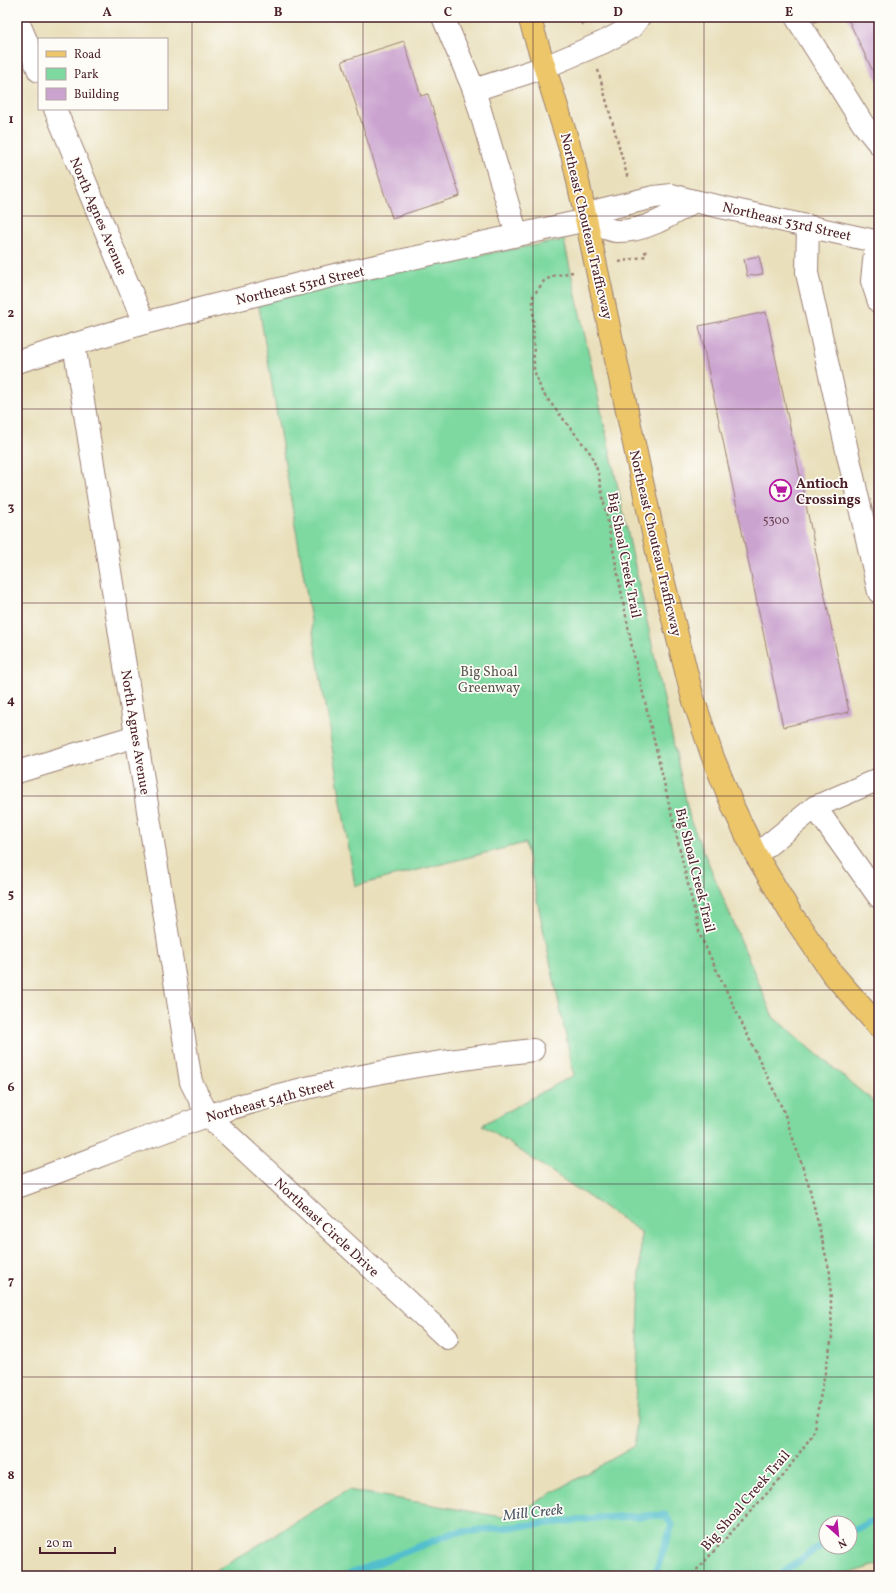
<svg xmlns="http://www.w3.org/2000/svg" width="896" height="1593" font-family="Vollkorn,serif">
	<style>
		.green { fill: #7ed9a0; stroke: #647c66; fill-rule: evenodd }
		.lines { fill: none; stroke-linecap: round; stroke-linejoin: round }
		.stream { stroke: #53bfcd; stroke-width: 7 }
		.building { fill: #caa3cf }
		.minor-casing { stroke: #9a7f73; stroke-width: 24 }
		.major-casing { stroke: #9a7f73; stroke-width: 24 }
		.path { stroke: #9a7f73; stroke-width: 2.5; stroke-dasharray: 3 3; stroke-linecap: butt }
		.minor { stroke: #fff; stroke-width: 22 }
		.major { stroke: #ecc669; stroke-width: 22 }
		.grid { fill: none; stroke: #4a1f2b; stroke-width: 1; stroke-opacity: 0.55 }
		.labels { text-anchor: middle; stroke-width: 3.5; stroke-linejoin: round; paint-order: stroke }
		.number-label { font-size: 12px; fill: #6a4054 }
		.street-label { font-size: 14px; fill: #4a1f2b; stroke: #fdfcf7 }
		.poi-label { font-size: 14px; font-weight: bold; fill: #4a1f2b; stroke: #fdfcf7; text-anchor: start }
		.park-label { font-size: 14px; fill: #5a574e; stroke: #fdfcf7 }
		.water-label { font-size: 15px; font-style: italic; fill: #4d5764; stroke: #fdfcf7 }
		.neatline { fill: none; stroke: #4a1f2b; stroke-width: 1.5 }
		.grid-label { font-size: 13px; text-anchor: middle; font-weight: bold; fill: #4a1f2b }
	</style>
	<rect width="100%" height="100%" fill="#fdfcf7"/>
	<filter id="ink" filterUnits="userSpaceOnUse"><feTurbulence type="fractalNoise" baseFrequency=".025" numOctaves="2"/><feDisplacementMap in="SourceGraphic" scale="8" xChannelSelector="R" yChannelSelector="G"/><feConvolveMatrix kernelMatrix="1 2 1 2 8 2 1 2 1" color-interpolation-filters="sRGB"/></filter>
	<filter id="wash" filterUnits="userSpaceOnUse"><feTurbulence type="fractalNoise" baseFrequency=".012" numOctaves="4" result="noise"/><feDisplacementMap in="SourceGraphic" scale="16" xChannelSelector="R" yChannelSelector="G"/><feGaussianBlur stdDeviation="0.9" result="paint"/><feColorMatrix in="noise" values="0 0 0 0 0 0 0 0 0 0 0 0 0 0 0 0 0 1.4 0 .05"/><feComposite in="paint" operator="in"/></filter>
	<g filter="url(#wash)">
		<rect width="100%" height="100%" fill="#e9dfbb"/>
		<path class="green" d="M564,240L690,819L773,1017L863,1093L879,1105V1564L840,1576H208L348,1490L508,1518L635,1446L641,1232L482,1125L574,1075L525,843L355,886L257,295ZM826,1523H850V1547H826Z"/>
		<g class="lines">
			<g class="stream">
				<path d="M850,1532L879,1518"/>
				<path d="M345,1576L453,1533L598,1518L665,1515L672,1525L656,1571L661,1576"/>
				<path d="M779,1576L814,1550L826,1544"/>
			</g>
		</g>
		<g id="blocks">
			<g class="building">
				<path d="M812,17H825L815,22Z"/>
				<path d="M847,17H879V84Z"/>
				<path d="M404,41L421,96L428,94L460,196L392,218L342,61Z"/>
				<path d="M759,256L763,274L747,276L744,259Z"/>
				<path d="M766,312L849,712L783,727L699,326Z"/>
			</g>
		</g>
	</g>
	<g filter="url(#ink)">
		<use href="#blocks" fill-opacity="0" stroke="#9a7f73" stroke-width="1"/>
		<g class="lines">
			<defs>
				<g id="minor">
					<path d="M443,17L474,90L517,235"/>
					<path d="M796,17L863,124L879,144"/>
					<path d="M17,19L39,71"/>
					<path d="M474,90L545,67L604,42L632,27L639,17"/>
					<path d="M55,109L144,323"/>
					<path d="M587,220C595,223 607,230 616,231C645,232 670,216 694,201"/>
					<path d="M808,226L807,273L879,592"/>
					<path d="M876,241L872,281L879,302"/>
					<path d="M74,344L191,1082L208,1116L447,1338"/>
					<path d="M17,362L144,323L335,275L587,220L600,210L654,197L672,195L694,201L879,242"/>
					<path d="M17,772L136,736"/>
					<path d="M815,807L879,897"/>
					<path d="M756,855L815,807L879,779"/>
					<path d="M17,1187C80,1164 143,1138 207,1116C313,1081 423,1063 533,1050"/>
				</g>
				<path id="major" d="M529,17L573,158L662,575L692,695L712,755L734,809L756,855L790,912L832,973L879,1027"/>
			</defs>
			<use href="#minor" class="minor-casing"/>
			<use href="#major" class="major-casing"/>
			<g class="path">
				<path d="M579,17L583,26"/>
				<path d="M598,70L628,179"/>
				<path d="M619,262L646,256L645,250"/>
				<path d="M573,272L553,276L544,281L533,296L534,370L542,392L591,454L598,472L632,647L700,935L784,1112L809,1186L830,1273L832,1337L813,1434L783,1476L691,1576"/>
			</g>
			<use href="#minor" class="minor"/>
			<use href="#major" class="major"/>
		</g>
	</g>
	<path class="grid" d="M192,17V1576M363,17V1576M533,17V1576M704,17V1576M17,216H879M17,409H879M17,603H879M17,796H879M17,990H879M17,1184H879M17,1377H879"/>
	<defs>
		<symbol id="supermarket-ring" viewBox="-11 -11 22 22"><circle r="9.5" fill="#fdfcf7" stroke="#b5179e" stroke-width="1.5"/><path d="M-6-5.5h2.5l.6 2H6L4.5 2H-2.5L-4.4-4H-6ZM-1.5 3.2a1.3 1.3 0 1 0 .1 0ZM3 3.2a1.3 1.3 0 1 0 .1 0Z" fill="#b5179e"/></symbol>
	</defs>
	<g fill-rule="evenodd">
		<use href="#supermarket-ring" x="768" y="478" width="25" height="25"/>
	</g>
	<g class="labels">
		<g class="number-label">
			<text x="776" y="524">5300</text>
		</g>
		<g class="street-label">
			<text transform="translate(99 216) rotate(67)" y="5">North Agnes Avenue</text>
			<text transform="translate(787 221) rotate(13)" y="5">Northeast 53rd Street</text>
			<text transform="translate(587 226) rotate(77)" y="5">Northeast Chouteau Trafficway</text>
			<text transform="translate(300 285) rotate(-13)" y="5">Northeast 53rd Street</text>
			<text transform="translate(656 543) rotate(77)" y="5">Northeast Chouteau Trafficway</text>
			<text transform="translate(625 555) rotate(79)" y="5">Big Shoal Creek Trail</text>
			<text transform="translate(136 732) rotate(81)" y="5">North Agnes Avenue</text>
			<text transform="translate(696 870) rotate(76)" y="5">Big Shoal Creek Trail</text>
			<text transform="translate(270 1100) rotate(-15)" y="5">Northeast 54th Street</text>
			<text transform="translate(327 1227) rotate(43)" y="5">Northeast Circle Drive</text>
			<text transform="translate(745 1500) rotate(-49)" y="5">Big Shoal Creek Trail</text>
		</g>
		<g class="poi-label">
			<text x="796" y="488">Antioch<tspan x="796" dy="16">Crossings</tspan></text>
		</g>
		<g class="park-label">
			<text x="489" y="676">Big Shoal<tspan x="489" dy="16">Greenway</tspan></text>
		</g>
		<g class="water-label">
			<text transform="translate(533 1512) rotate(-6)" y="5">Mill Creek</text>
		</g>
	</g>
	<rect width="896" height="1593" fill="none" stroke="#fdfcf7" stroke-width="44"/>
	<rect x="38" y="38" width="130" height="72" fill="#fdfcf7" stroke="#b5a4a5"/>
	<rect x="46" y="51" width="20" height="6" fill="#ecc669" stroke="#b5a4a5"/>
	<text x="74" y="58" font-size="12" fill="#4a1f2b">Road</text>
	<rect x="46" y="68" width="20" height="12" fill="#7ed9a0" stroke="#b5a4a5"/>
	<text x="74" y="78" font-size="12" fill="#4a1f2b">Park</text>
	<rect x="46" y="88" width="20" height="12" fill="#caa3cf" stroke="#b5a4a5"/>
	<text x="74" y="98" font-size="12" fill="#4a1f2b">Building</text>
	<g transform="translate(838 1535) rotate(153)"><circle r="19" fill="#fdfcf7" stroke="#b5a4a5"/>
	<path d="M0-3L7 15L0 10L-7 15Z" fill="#b5179e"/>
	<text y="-6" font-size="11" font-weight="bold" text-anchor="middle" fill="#4a1f2b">N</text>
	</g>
	<path d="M40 1547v6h75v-6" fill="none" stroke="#4a1f2b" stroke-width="2"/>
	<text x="46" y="1547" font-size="12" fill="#4a1f2b" stroke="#fdfcf7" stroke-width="3" paint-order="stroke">20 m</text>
	<rect x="22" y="22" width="852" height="1549" class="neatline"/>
	<g class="grid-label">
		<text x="107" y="16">A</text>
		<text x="278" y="16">B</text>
		<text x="448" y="16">C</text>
		<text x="618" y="16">D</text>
		<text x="789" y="16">E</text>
		<text x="11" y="123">1</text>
		<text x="11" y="317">2</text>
		<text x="11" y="511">3</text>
		<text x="11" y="704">4</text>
		<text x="11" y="898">5</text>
		<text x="11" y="1091">6</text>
		<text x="11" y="1285">7</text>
		<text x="11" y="1479">8</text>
	</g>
</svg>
